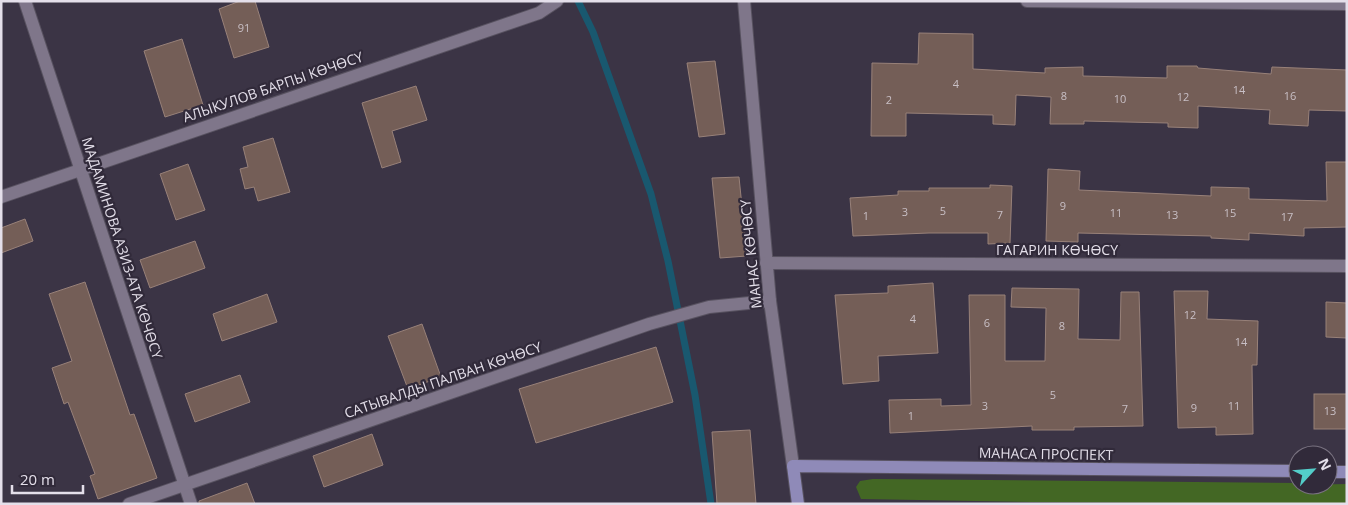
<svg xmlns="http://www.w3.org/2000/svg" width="1348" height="505" font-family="'Open Sans',sans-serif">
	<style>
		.green { fill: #436724 }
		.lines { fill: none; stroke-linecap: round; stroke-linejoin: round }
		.stream { stroke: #19586f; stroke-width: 7 }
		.building { fill: #745e57; stroke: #988179 }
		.minor-casing { stroke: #585260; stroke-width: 14 }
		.major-casing { stroke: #585260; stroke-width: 14 }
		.minor { stroke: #7f768a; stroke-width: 12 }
		.major { stroke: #8f8ab8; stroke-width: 12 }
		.labels { text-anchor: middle; stroke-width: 4.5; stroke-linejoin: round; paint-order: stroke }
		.number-label { font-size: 11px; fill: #c8bfc5 }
		.street-label { font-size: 14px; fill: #e4dfea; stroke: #312a3a }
	</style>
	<rect width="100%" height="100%" fill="#3b3445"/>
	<path class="green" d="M873,479L1298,483V485L1347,484V504L1031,502L861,499L856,487L860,481Z"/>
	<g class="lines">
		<path class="stream" d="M578,1L593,32L651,194L668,261L695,395L711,504"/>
	</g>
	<g class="building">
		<path d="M240,1H255L269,47L234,58L219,9Z"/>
		<path d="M919,33L973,34V69L1045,73V68L1083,67V76L1167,78V66H1197L1198,68L1271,74L1272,67L1347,70V111L1309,110L1308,126L1269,124L1270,110L1198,106V128L1168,127V123L1084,121V124H1050L1051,97L1016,95L1015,125L993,124V115L906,113V136H871L872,63L918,64Z"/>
		<path d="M182,39L203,105L165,117L144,51Z"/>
		<path d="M715,61L725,134L699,137L687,63Z"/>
		<path d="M416,86L427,120L392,131L401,162L382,168L362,103Z"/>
		<path d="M273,138L290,192L258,201L254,187L245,189L240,169L248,167L243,147Z"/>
		<path d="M1326,162H1347V227L1304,228V236L1249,233V240L1211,238V236L1078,233V242L1046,241L1048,169L1080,171L1079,190L1211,196V187L1249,188V199L1327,201Z"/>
		<path d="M188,164L205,210L176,220L160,174Z"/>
		<path d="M739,177L747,256L720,258L712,178Z"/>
		<path d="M990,185L1012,186L1010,243L988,244V233H929L853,236L850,198L898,195V191H929V188H990Z"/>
		<path d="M25,219L33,241L1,253V228Z"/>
		<path d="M195,241L205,268L150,288L140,260Z"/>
		<path d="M85,282L130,415L134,414L157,478L98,499L90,476L95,474L68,402L64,404L52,368L72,361L49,294Z"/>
		<path d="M933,283L938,353L878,356L879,381L843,384L835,295L888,293V286Z"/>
		<path d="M1012,288L1079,289L1078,339L1120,340L1121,292H1139L1143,426L1074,427V430H1032V426L890,433L889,400L941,399V406L971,405L969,295H1005V361H1045L1046,308L1011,307Z"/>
		<path d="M1174,291H1208L1207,319L1258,321L1257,365H1252L1253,434L1216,435V427L1178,428Z"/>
		<path d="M267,294L277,322L222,341L213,314Z"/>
		<path d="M1326,302L1347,303V338L1326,337Z"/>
		<path d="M422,324L441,377L408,389L388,336Z"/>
		<path d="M656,347L673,402L536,443L519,389Z"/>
		<path d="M240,375L250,402L195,422L185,394Z"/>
		<rect x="1314" y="394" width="33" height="35"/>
		<path d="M750,430L756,504H717L712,432Z"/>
		<path d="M372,434L383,465L324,487L313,456Z"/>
		<path d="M247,483L255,504H199V501Z"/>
	</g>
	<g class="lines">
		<defs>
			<g id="minor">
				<path d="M25,1L191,504"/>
				<path d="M744,1L770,301L793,466"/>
				<path d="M1027,1L1347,4"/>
				<path d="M1,197L539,13L557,1"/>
				<path d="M766,263L1347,266"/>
				<path d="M129,504L649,324L709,307L770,301"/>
			</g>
			<g id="major">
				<path d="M1328,472H1347"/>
				<path d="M798,504L793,466L1298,471"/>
			</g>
		</defs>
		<use href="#minor" class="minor-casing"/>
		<use href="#major" class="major-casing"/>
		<use href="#minor" class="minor"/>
		<use href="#major" class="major"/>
	</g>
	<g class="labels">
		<g class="number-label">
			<text x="244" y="32">91</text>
			<text x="956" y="88">4</text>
			<text x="1239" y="94">14</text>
			<text x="1064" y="100">8</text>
			<text x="1290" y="100">16</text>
			<text x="1183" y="101">12</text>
			<text x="1120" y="103">10</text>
			<text x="889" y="104">2</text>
			<text x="1063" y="210">9</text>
			<text x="943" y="215">5</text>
			<text x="905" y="216">3</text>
			<text x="1116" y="217">11</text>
			<text x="1230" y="217">15</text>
			<text x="1000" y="219">7</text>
			<text x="1172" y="219">13</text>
			<text x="866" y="220">1</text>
			<text x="1287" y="221">17</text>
			<text x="1190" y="319">12</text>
			<text x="913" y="323">4</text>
			<text x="987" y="327">6</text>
			<text x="1062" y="330">8</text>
			<text x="1241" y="346">14</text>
			<text x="1053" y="399">5</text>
			<text x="985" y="410">3</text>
			<text x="1234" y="410">11</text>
			<text x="1194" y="412">9</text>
			<text x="1125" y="413">7</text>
			<text x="1330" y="415">13</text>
			<text x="911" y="420">1</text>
		</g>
		<g class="street-label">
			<text transform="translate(273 87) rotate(-19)" y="5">АЛЫКУЛОВ БАРПЫ КӨЧӨСҮ</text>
			<text transform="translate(122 248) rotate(72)" y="5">МАДАМИНОВА АЗИЗ-АТА КӨЧӨСҮ</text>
			<text x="1057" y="255">ГАГАРИН КӨЧӨСҮ</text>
			<text transform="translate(751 254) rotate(-96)" y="5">МАНАС КӨЧӨСҮ</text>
			<text transform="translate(443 380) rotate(-19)" y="5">САТЫВАЛДЫ ПАЛВАН КӨЧӨСҮ</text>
			<text transform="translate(1046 454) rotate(1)" y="5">МАНАСА ПРОСПЕКТ</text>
		</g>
	</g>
	<rect width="1348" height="505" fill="none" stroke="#e4dfea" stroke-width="5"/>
	<g transform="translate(1313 470) rotate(64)"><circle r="24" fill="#312a3a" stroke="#797280"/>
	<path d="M0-4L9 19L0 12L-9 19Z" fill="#53cdc9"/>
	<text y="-8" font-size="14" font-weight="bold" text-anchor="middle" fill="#e4dfea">N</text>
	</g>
	<path d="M12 485v8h71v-8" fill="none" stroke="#e4dfea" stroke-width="2.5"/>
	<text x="20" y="485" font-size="15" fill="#e4dfea" stroke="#312a3a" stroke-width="4" paint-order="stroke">20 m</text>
</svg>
